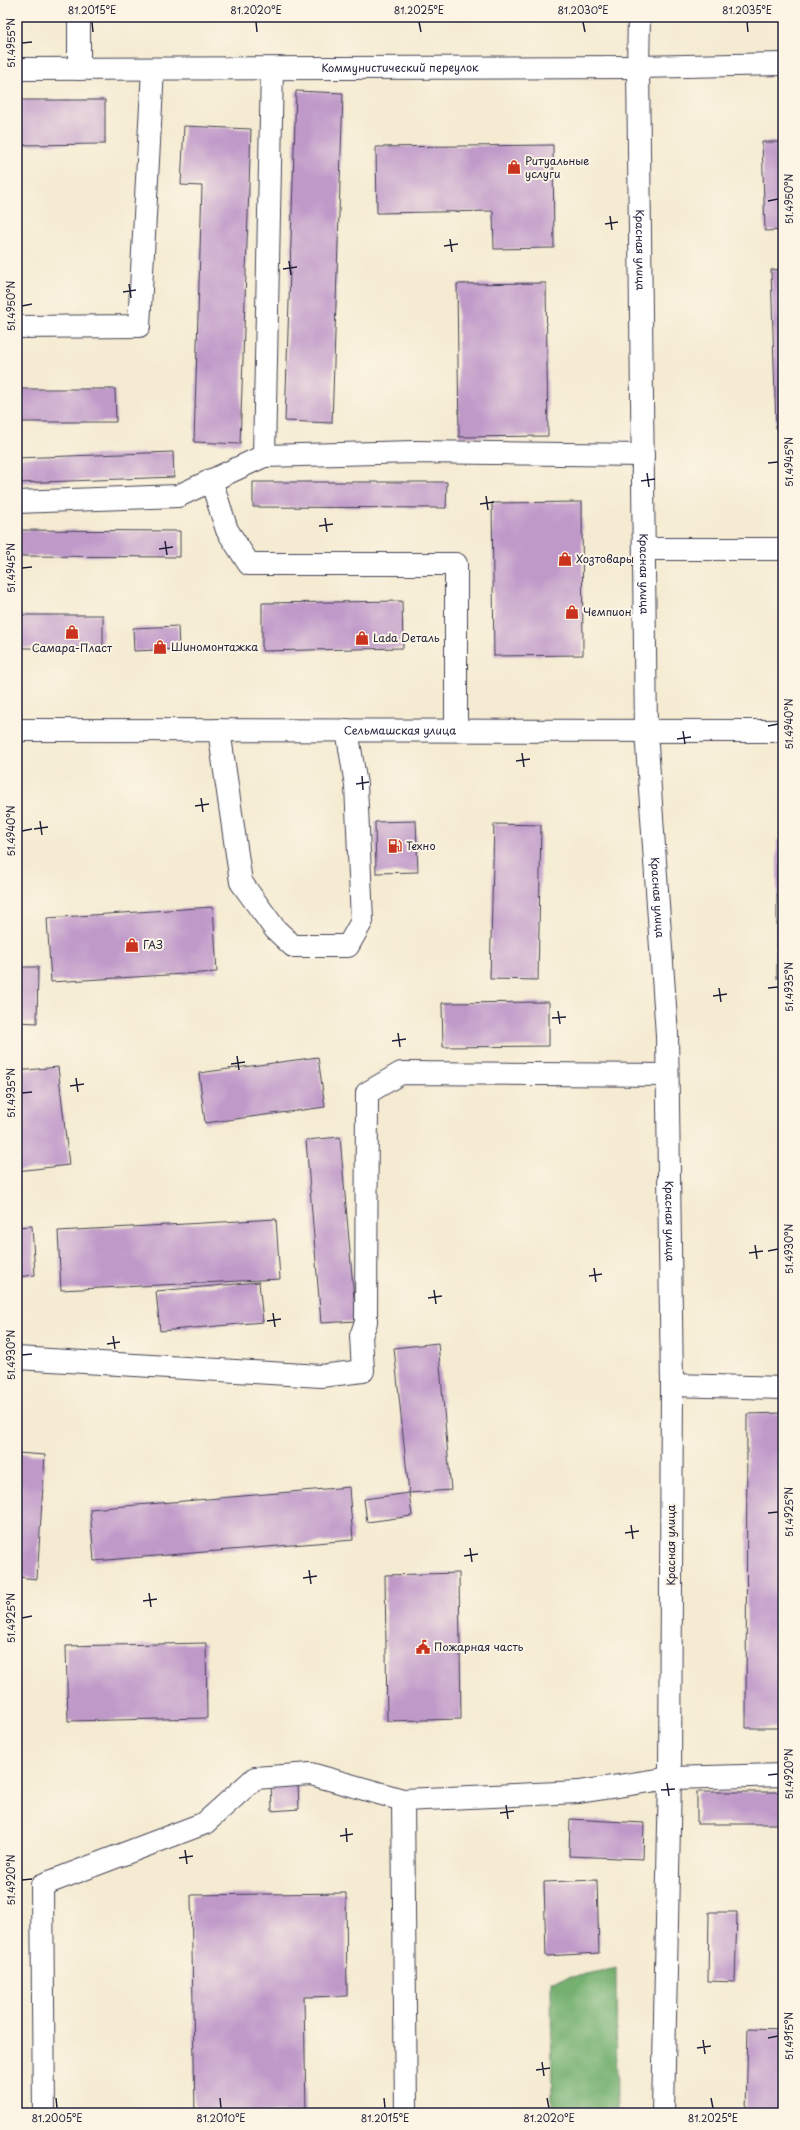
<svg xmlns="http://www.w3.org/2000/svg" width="800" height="2130" font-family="'Playpen Sans',sans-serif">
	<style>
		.forest { fill: #74b071; stroke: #4b6956 }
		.building { fill: #bf9ac9 }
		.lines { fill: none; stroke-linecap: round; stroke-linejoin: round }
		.minor-casing { stroke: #424052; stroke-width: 24 }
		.major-casing { stroke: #424052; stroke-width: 24 }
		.minor { stroke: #fff; stroke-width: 22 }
		.major { stroke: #fff; stroke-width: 22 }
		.ticks { fill: none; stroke: #22223b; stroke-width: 1.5 }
		.labels { text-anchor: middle; stroke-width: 4; stroke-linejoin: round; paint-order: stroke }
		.street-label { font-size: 11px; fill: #22223b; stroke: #fcf5e5 }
		.poi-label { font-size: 11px; fill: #22223b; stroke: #fcf5e5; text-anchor: start }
		.neatline { fill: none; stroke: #22223b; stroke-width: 1.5 }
		.ticks-label { font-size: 10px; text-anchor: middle; fill: #22223b }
	</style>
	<rect width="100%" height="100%" fill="#fcf5e5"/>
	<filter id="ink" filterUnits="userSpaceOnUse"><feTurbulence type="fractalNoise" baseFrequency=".025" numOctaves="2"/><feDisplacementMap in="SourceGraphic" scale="8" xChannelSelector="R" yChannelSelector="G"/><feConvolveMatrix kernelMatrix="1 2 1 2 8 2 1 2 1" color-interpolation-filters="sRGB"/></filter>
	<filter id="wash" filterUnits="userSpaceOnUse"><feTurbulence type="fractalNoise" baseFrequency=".012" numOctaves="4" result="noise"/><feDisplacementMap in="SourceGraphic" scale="16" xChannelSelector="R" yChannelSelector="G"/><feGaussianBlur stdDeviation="0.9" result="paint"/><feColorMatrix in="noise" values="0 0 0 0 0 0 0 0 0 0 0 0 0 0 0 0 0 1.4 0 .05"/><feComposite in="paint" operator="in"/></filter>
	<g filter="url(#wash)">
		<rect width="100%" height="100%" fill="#f5ebd2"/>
		<path class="forest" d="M616,1968L617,2113H552L551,1981Z"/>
		<g id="blocks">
			<g class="building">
				<path d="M296,91L343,93L332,423L285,421Z"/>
				<path d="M17,100H105V144L17,145Z"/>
				<path d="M184,126L251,129L240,444L194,442L202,186L181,185Z"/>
				<path d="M762,142H783V230L765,231Z"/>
				<path d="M553,145L554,248L494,249L493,211L377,213L376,147Z"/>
				<path d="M783,269V428H776L771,270Z"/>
				<path d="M546,283L548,436L459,437L457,284Z"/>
				<path d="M17,389H115L116,422H17Z"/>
				<path d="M173,452L174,477L17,483V458Z"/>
				<path d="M253,482H447L446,508L253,507Z"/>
				<path d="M582,502L583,655L494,656L492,503Z"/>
				<path d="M17,530L180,531V557L17,556Z"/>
				<path d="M402,601L403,648L262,651V603Z"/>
				<rect x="17" y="615" width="86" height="33"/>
				<path d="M178,626L179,649L134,651L133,628Z"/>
				<path d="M416,821L418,872L376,873L375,822Z"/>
				<path d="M494,824L541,825L538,980L490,979Z"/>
				<rect x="777" y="840" width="6" height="138"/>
				<path d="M213,907L217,972L51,982L47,918Z"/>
				<path d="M17,967H38L37,1023L17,1022Z"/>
				<path d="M549,1002V1046L443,1047L442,1003Z"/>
				<path d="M318,1057L325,1107L205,1123L199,1073Z"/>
				<path d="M58,1067L69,1165L17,1171V1071Z"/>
				<path d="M340,1137L356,1321L321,1323L306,1140Z"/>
				<path d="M276,1219L280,1279L61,1290L58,1231Z"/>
				<path d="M32,1226L35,1275L17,1277V1227Z"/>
				<path d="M259,1282L263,1322L160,1331L156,1291Z"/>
				<path d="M438,1343L451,1490L409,1493L394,1348Z"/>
				<path d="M783,1413V1728H746L747,1414Z"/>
				<path d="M17,1453L45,1455L37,1579L17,1577Z"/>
				<path d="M349,1487L353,1540L94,1561L90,1509Z"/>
				<path d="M409,1493L412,1516L367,1522L364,1499Z"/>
				<path d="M459,1573L461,1719L387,1721L385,1575Z"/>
				<path d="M206,1643L207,1718L68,1721L66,1646Z"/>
				<path d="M298,1782L299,1809L272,1811L271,1783Z"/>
				<rect x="697" y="1792" width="86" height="32"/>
				<path d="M570,1819L644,1823L643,1859L569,1856Z"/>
				<path d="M597,1880L599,1953L546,1956L544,1882Z"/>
				<path d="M346,1893L347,1996L304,1997L306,2113H195L191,1895Z"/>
				<path d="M709,1912H737L735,1982L708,1981Z"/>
				<path d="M748,2028L783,2029V2113H746Z"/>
			</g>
		</g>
	</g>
	<g filter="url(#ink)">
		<use href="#blocks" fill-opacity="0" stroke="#424052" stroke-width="1"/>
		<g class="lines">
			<defs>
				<g id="minor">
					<path d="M79,17V69"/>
					<path id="s1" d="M639,17L638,67L646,731L667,1035L672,1385L670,1778L663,2113"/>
					<path id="s2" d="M17,69L638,67L783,64"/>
					<path d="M17,327L139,326L153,69"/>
					<path d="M264,456L414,452L643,455"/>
					<path d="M211,480L227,530L249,564H456V730"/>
					<path d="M17,502L178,496L264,456L272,69"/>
					<path d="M645,549H783"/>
					<path d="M219,730L241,882L275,929L293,946H348L362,921L356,785L347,730"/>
					<path d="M17,1358L321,1376L363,1371L361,1336L366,1322L367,1093L401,1073L667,1075"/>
					<path d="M672,1385L783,1388"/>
					<path d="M403,1800L406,2113"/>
					<path d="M44,2113L42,1885L205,1823L255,1778L311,1774L403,1800L579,1792L670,1778L783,1775"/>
				</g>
				<g id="major">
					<path id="s3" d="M17,730L783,731"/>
				</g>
			</defs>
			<use href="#minor" class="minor-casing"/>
			<use href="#major" class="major-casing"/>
			<use href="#minor" class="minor"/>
			<use href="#major" class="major"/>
		</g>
	</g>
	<path class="ticks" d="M92,22L93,32M256,22L257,32M419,22L421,32M583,22L585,32M747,22L748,32M22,43L32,42M768,201L778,199M610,216L612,230M605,224L618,222M450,239L452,252M444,246L458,244M289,261L291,275M283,269L297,267M129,284L131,298M123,292L136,290M22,306L32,304M768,463L778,462M647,473L649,487M641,481L655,479M486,496L488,510M480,504L494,502M325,518L327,532M319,526L333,524M165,541L167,555M159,549L173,547M22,568L32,567M768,726L778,724M683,731L685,744M677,739L691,737M522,753L524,767M516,761L530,759M362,776L363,790M356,784L369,782M201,798L203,812M195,806L209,804M40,821L42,835M34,829L48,827M22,831L32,829M719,988L721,1002M768,988L778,987M713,996L727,994M558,1011L560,1024M552,1018L566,1017M398,1033L400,1047M392,1041L406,1039M237,1056L239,1070M231,1064L245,1062M76,1078L78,1092M70,1086L84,1084M22,1093L32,1092M755,1245L757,1259M768,1251L778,1249M749,1253L763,1251M594,1268L596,1282M589,1276L602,1274M434,1290L436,1304M428,1298L442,1296M273,1313L275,1327M267,1321L281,1319M113,1336L115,1349M107,1344L120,1342M22,1355L32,1354M768,1513L778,1512M631,1525L633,1539M625,1533L639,1531M470,1548L472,1562M464,1556L478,1554M309,1570L311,1584M303,1578L317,1576M149,1593L151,1607M143,1601L157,1599M22,1618L32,1616M768,1775L778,1774M667,1783L669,1796M661,1790L675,1789M506,1805L508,1819M500,1813L514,1811M346,1828L347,1842M340,1836L353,1834M185,1850L187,1864M179,1858L193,1856M22,1880L32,1879M768,2038L778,2036M703,2040L705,2054M697,2048L711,2046M542,2062L544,2076M536,2070L550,2068M56,2098L57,2108M220,2098L221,2108M384,2098L385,2108M547,2098L549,2108M711,2098L713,2108"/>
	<defs>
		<symbol id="shop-bare" viewBox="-9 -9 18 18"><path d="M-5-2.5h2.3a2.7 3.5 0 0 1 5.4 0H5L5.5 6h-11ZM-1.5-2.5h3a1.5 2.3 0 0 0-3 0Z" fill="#c8321e" stroke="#fcf5e5" stroke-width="2.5" paint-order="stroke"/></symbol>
		<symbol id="fuel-bare" viewBox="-9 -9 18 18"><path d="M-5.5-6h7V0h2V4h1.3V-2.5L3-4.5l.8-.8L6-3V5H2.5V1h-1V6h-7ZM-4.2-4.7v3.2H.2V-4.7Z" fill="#c8321e" stroke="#fcf5e5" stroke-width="2.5" paint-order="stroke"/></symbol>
		<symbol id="civic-bare" viewBox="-9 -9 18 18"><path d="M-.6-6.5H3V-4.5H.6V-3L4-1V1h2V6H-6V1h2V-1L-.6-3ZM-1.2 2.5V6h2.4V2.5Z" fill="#c8321e" stroke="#fcf5e5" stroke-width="2.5" paint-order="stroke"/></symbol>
	</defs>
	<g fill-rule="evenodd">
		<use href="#shop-bare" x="504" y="157" width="20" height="20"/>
		<use href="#shop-bare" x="555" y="549" width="20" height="20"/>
		<use href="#shop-bare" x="562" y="602" width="20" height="20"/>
		<use href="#shop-bare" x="62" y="622" width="20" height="20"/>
		<use href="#shop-bare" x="352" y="628" width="20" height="20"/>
		<use href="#shop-bare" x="150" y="637" width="20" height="20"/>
		<use href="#fuel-bare" x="385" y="836" width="20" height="20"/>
		<use href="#shop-bare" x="122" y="935" width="20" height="20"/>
		<use href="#civic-bare" x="413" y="1637" width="20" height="20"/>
	</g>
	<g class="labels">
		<g class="street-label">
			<text dy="4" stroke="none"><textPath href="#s2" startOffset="383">Коммунистический переулок</textPath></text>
			<text dy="4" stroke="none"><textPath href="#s1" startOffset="233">Красная улица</textPath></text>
			<text dy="4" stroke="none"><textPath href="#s1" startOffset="557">Красная улица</textPath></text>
			<text dy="4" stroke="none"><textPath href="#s3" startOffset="383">Сельмашская улица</textPath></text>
			<text dy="4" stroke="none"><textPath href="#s1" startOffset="881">Красная улица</textPath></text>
			<text dy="4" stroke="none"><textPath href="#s1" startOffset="1205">Красная улица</textPath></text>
			<text transform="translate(671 1545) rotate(-90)" y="4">Красная улица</text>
		</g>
		<g class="poi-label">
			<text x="525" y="165">Ритуальные<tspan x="525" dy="13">услуги</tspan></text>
			<text x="576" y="563">Хозтовары</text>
			<text x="583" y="616">Чемпион</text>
			<text x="373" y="642">Lada Dеталь</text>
			<text x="171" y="651">Шиномонтажка</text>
			<text x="72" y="652" text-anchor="middle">Самара-Пласт</text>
			<text x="406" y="850">Техно</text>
			<text x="143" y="949">ГАЗ</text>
			<text x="434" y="1651">Пожарная часть</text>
		</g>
	</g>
	<rect width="800" height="2130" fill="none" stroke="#fcf5e5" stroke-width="44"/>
	<rect x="22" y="22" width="756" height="2086" class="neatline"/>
	<g class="ticks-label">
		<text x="92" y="14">81.2015°E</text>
		<text x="256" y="14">81.2020°E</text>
		<text x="419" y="14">81.2025°E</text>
		<text x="583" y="14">81.2030°E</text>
		<text x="747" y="14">81.2035°E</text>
		<text transform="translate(11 43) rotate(-90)" y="4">51.4955°N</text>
		<text transform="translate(789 199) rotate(-90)" y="4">51.4950°N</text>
		<text transform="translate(11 306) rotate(-90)" y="4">51.4950°N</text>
		<text transform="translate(789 462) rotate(-90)" y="4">51.4945°N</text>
		<text transform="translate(11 568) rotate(-90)" y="4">51.4945°N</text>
		<text transform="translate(789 724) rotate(-90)" y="4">51.4940°N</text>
		<text transform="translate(11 831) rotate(-90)" y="4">51.4940°N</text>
		<text transform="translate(789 987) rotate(-90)" y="4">51.4935°N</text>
		<text transform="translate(11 1093) rotate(-90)" y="4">51.4935°N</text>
		<text transform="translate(789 1249) rotate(-90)" y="4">51.4930°N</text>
		<text transform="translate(11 1355) rotate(-90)" y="4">51.4930°N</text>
		<text transform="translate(789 1512) rotate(-90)" y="4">51.4925°N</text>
		<text transform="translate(11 1618) rotate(-90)" y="4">51.4925°N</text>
		<text transform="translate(789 1774) rotate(-90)" y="4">51.4920°N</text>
		<text transform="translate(11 1880) rotate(-90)" y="4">51.4920°N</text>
		<text transform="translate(789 2036) rotate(-90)" y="4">51.4915°N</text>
		<text x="57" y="2122">81.2005°E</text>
		<text x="221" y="2122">81.2010°E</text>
		<text x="385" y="2122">81.2015°E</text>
		<text x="549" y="2122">81.2020°E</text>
		<text x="713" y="2122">81.2025°E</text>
	</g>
</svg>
